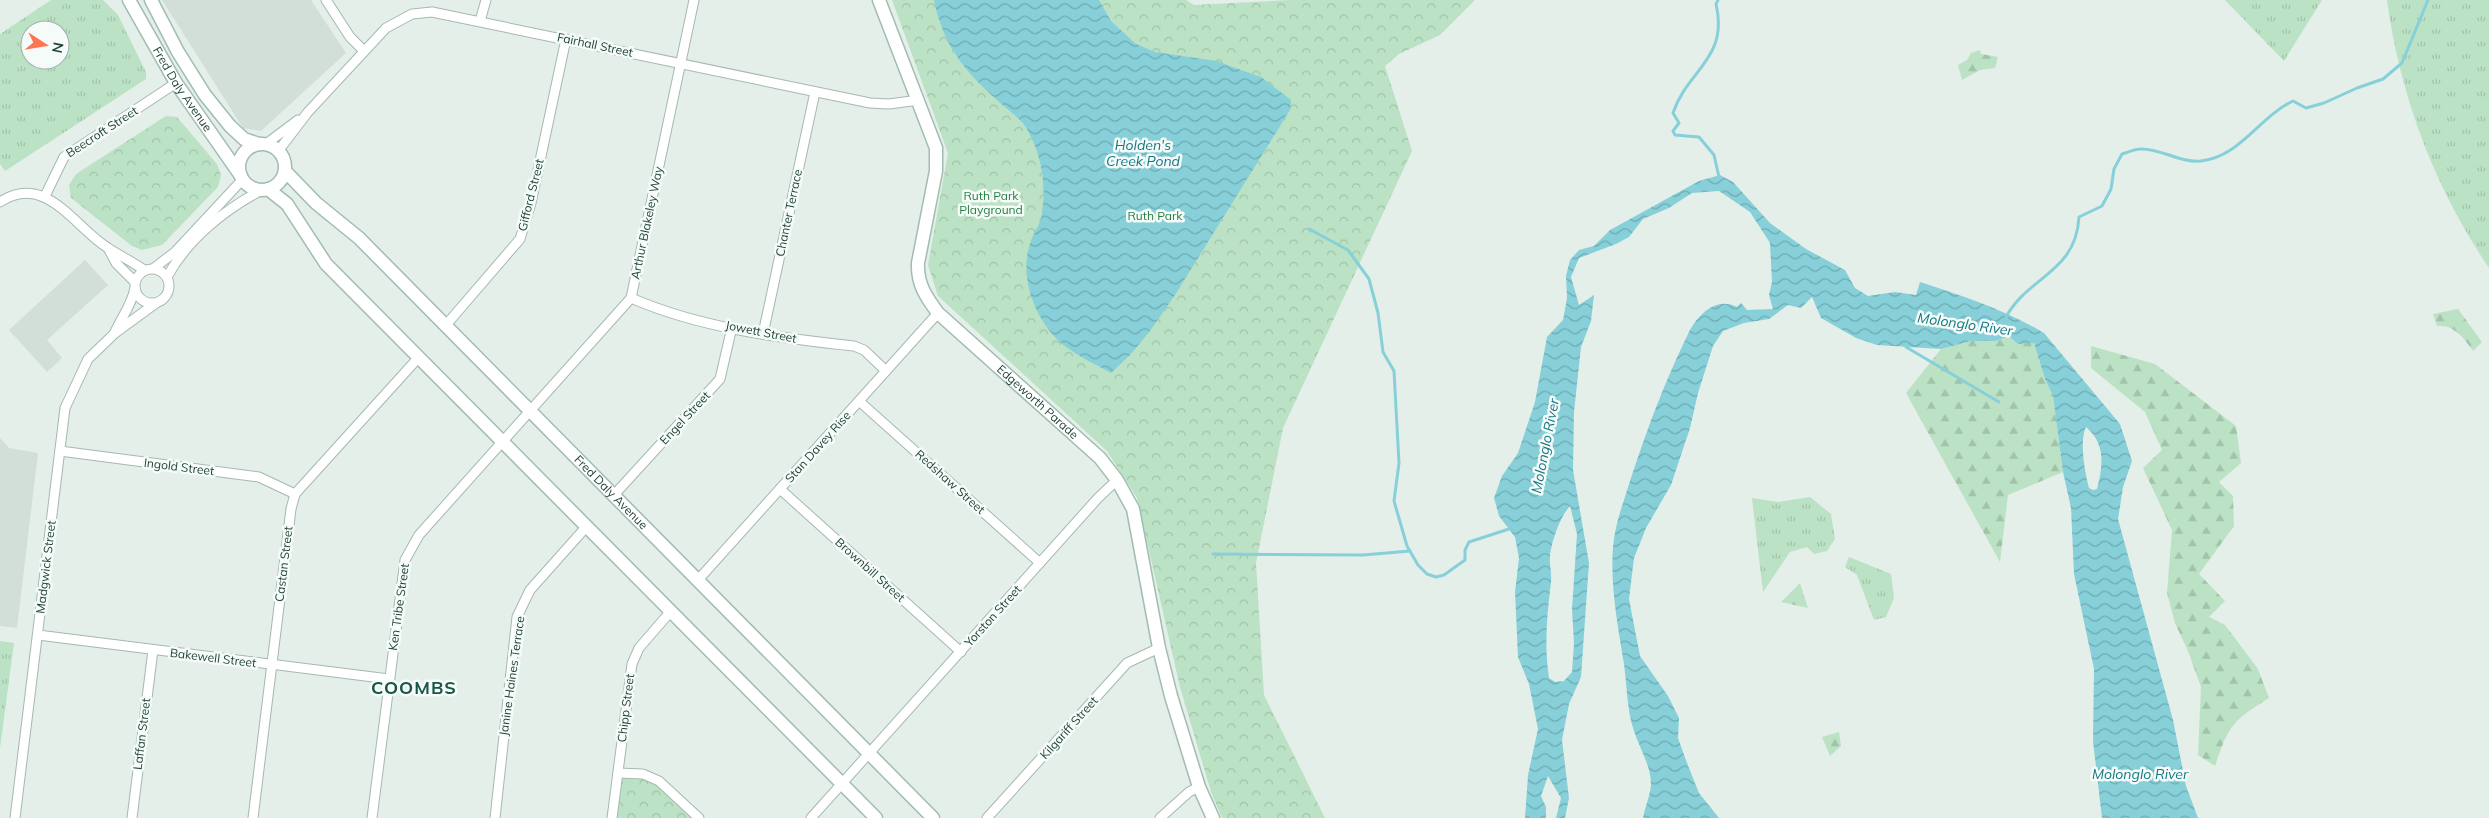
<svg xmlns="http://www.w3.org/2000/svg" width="2489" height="818" font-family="Mulish,sans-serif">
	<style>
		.built { fill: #d2dfd8 }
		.grass { fill: url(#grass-tufts); fill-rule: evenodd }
		.forest { fill: url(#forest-firs) }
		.park { fill: url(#park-crowns) }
		.water { fill: url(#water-waves); fill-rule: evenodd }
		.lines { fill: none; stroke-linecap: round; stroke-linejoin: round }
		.stream { stroke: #87d0d9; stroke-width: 3 }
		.street-casing { stroke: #a6b8b0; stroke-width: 11 }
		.secondary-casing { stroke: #a1bcb1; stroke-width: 15 }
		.street { stroke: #fff; stroke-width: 9 }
		.secondary { stroke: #fff; stroke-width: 12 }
		.labels { text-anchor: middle; stroke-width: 5; stroke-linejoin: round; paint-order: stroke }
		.street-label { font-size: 12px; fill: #214338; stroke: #f5fbf8 }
		.park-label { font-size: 12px; fill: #277e45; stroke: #f5fbf8 }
		.water-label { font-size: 14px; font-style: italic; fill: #147785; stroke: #f5fbf8 }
		.district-label { font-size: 18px; font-weight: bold; letter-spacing: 1px; fill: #1a5746; stroke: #f5fbf8 }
	</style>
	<defs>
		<pattern id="grass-tufts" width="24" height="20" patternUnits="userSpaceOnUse" patternTransform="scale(1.25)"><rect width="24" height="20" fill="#bbe2c4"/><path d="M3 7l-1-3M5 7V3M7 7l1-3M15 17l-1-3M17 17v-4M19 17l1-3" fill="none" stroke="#a0c3a9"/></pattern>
		<pattern id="forest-firs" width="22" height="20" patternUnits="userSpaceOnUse" patternTransform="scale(1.25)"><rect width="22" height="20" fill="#bbe2c4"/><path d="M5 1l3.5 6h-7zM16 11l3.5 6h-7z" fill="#a0c3a9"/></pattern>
		<pattern id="park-crowns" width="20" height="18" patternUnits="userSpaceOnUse" patternTransform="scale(1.25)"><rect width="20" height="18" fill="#bbe2c4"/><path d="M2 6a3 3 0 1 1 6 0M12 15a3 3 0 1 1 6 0" fill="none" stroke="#a0c3a9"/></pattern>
		<pattern id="water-waves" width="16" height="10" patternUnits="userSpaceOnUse" patternTransform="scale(1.25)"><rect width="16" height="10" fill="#87d0d9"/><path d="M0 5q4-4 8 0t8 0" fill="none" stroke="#6eaab1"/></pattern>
	</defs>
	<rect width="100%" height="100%" fill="#e4efe9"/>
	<g class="built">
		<path d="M162,0H311L346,53L261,131L243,128Z"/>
		<path d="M85,260L108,285L47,340L62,358L47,372L9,330Z"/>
		<path d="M0,438L9,448L38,453L17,628L0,626Z"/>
	</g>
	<g class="grass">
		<path d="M51,0H103L118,15L146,72V79L5,171L0,164V34ZM30,30H60V60H30Z"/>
		<path d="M2225,0H2322L2284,61Z"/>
		<path d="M2387,0H2489V268C2434,187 2400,96 2387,0Z"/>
		<path d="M1810,497L1831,514L1835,539L1827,551L1814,554L1807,547L1790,552L1763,592L1752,498L1778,502Z"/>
		<path d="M1849,557L1891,574L1894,598L1886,617L1874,620L1857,575L1845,567Z"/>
		<path d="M0,641L14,643L0,748Z"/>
	</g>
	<g class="forest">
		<path d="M1980,50L1981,54L1998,57L1995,68L1980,70L1962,80L1958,65L1967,60L1971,53Z"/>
		<path d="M2458,309L2482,342L2473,351C2465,339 2453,324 2437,326L2433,314Z"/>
		<path d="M2009,336L2034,343L2045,379L2053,396L2063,472L2008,495L2000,562L1906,393L1941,349L1971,341H1996Z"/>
		<path d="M2091,346L2155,364L2236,426L2241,463L2219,482L2233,496L2234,526L2199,574L2225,601L2209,617L2225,625L2258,669L2269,698C2232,721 2229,725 2215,766L2198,755L2201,687L2188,651L2175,623L2167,593L2172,530L2143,468L2162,450L2145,412L2091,368Z"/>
		<path d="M1800,583L1808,608L1781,602Z"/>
		<path d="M1839,732L1841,746L1830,756L1822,737Z"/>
	</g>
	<g class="park">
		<path d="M892,0H1186L1194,5L1291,0H1475L1440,35L1399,54L1385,66L1412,151L1283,428L1256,563L1264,695L1325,818H1222L1211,792L1180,687L1137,498L1107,451L938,296L928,265L948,153Z"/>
		<path d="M166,116L177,117L217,164L221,175L218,187L162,245L142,250L132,246L71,198L69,185L76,174Z"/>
		<path d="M618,773L643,774L699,818H612Z"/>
	</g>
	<g class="water">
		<path d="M934,0H1099L1111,21L1136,44L1155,52L1217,61L1230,66L1261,77L1291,100L1290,110L1175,295L1150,331L1130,355L1111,373C1095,364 1077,356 1062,344C1034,319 1017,275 1032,238C1036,229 1041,223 1042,213C1046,183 1042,156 1027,129C1020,118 1007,109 997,100C964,71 943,45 934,0Z"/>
		<path d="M1720,175L1733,182L1770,223L1806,249L1845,270L1855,288L1868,296L1895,292L1916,295L1920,282C1963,296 2006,310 2044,333L2120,424L2132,461L2123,487L2118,519L2173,720L2186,786L2198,818H2102L2093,741L2094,669L2074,574L2071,508L2063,472L2053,396L2045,379L2034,343L2018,344L2009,336L1996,341H1971L1941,349L1877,345L1856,338L1821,318L1812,297L1801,308L1788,305L1769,319L1744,323L1723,331L1713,346L1698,393L1690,428L1671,485L1646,528L1634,558L1629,599L1640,656L1668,696L1679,718L1678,738L1687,763L1699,793L1719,818H1643C1645,807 1650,796 1651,785C1651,765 1640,750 1634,731C1627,711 1627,686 1624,664C1618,627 1610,586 1613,547C1615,523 1624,501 1631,478C1647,429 1665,381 1688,334C1697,316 1715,296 1737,307L1741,303L1747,310L1773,309L1769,295L1772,282L1770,243L1750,212L1719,191L1692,193L1669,208L1643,219L1629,237L1616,244L1579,258L1571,277L1579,305L1594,295L1591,321L1581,347L1574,412L1573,470L1589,563L1581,677L1569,704L1562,740L1569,798L1565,818H1556L1561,798L1548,776L1541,796L1546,807V818H1525L1528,775L1538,729L1529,684L1518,657L1515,592L1519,558L1515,537L1499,516L1494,498L1502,476L1518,453L1535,402L1547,337L1563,320L1567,298L1566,276L1570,260L1579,250L1594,246L1610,230L1699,181ZM2086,427C2106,444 2103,466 2097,489L2093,490L2089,488C2085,473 2079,441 2086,427ZM1570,506L1577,534L1572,609L1574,643L1572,672L1564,681L1555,682L1549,678C1544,645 1547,615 1551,582C1552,573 1549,564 1550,555C1552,540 1560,517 1570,506Z"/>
	</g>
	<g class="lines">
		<g class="stream">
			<path d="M1718,0L1716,4C1729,59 1687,70 1673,113L1679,123L1673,131L1675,135L1699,137L1714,155L1719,177"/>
			<path d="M1309,229L1348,250L1369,279L1378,313L1383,352L1394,371L1399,463L1394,501L1407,546L1418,565L1427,574L1436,577L1444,575L1465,560V550L1469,542L1512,528"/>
			<path d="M2006,317C2028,276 2076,273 2079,217L2102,206L2111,189L2114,169L2122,154C2127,153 2134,149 2140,149C2160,148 2180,163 2201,161C2240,157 2259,117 2293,101L2306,108L2324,103L2357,88L2383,79L2402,63L2428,0"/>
			<path d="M1906,347L1999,402"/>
			<path d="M1213,554L1363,555L1410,551"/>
		</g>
		<defs>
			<g id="street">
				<path d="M326,0L350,37L364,51"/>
				<path d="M480,21L486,0"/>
				<path d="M266,144L298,120"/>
				<path d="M279,150L308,112L386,28L412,14L432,12L870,103L889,104L919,100"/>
				<path d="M45,196L64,157L176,83"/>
				<path d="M0,202C46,172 74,227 108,248C120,256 133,262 144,270"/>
				<path d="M108,248L116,263L135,282"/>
				<path d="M154,268L175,252L243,179"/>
				<circle cx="152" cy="286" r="17"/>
				<path d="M167,277C187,240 225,209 262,190"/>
				<path d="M631,298C700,328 779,338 854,346L864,350L886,371"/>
				<path d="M446,325L520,239L531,203L566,39"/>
				<path d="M115,332C122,317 132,304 135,288"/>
				<path d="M763,334L815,92"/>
				<path d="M859,401L1040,563"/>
				<path d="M60,451L259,477L295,494"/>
				<path d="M780,489L961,652"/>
				<path d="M614,495L720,379L732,327"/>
				<path d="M698,580L938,313"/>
				<path d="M38,635L389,679"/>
				<path d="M618,773L643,774L659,781L699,818"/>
				<path d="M15,818L65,408L88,359L115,333L156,303"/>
				<path d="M132,818L153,650"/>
				<path d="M253,818L291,509L295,494L419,357"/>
				<path d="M372,818L405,560L419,535L631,298L694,0"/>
				<path d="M495,818L517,617L530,590L587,526"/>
				<path d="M612,818L632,664L639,648L671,611"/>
				<path d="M811,818L1098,498L1117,480"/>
				<path d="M987,818L1127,663L1159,648"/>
				<path d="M1160,818L1189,792L1199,787"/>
			</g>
			<g id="secondary">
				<path id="s1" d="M129,0L176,83L241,176"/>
				<path d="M151,0L178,52L205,95L230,126L244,139L259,144"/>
				<path id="s2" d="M879,0L936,148V171L918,263C917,284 926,297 938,313L1100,458L1117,480L1133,509L1159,648L1171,696L1199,787L1213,818"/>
				<circle cx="262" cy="167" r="23"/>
				<path id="s3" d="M285,171L316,203L359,238L933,818"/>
				<path d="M268,189L287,204L326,264L876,818"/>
			</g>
		</defs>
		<use href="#street" class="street-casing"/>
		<use href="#secondary" class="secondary-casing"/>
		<use href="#street" class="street"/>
		<use href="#secondary" class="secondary"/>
	</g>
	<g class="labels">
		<g class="street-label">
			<text transform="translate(595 45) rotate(12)" y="4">Fairhall Street</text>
			<text dy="4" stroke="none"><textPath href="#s1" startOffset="104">Fred Daly Avenue</textPath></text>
			<text transform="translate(102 132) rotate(-33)" y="4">Beecroft Street</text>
			<text transform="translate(531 195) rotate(-76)" y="4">Gifford Street</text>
			<text transform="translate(789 213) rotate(-78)" y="4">Chanter Terrace</text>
			<text transform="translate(647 223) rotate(-78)" y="4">Arthur Blakeley Way</text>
			<text transform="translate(761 332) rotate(11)" y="4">Jowett Street</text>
			<text dy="4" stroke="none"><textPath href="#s2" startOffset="464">Edgeworth Parade</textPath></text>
			<text transform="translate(685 418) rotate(-47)" y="4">Engel Street</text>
			<text transform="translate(818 447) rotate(-48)" y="4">Stan Davey Rise</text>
			<text transform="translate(179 467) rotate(7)" y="4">Ingold Street</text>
			<text transform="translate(950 482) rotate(42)" y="4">Redshaw Street</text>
			<text dy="4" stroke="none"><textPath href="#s3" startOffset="458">Fred Daly Avenue</textPath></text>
			<text transform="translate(284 564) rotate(-83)" y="4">Castan Street</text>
			<text transform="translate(46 567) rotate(-83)" y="4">Madgwick Street</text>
			<text transform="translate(870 570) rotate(42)" y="4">Brownbill Street</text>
			<text transform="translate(399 607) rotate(-82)" y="4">Ken Tribe Street</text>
			<text transform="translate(993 616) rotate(-48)" y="4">Yorston Street</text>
			<text transform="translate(213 658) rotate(7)" y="4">Bakewell Street</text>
			<text transform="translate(512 676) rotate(-82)" y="4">Janine Haines Terrace</text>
			<text transform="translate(626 708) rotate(-83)" y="4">Chipp Street</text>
			<text transform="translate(1069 728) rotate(-48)" y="4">Kilgariff Street</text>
			<text transform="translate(142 734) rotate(-83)" y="4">Laffan Street</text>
		</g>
		<g class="park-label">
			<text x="991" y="200">Ruth Park<tspan x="991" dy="14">Playground</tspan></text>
			<text x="1155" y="220">Ruth Park</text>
		</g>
		<g class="water-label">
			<text x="1143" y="150">Holden's<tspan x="1143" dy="16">Creek Pond</tspan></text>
			<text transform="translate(1965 324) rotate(8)" y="5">Molonglo River</text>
			<text transform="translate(1545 446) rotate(-79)" y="5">Molonglo River</text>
			<text x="2140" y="779">Molonglo River</text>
		</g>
		<g class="district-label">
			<text x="414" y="694">COOMBS</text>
		</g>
	</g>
	<g transform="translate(45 45) rotate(102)"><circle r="24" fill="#f5fbf8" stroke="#a0b1ab"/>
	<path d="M0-4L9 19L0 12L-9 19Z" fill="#ff7552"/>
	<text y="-8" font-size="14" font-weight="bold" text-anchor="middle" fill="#214338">N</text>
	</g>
</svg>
